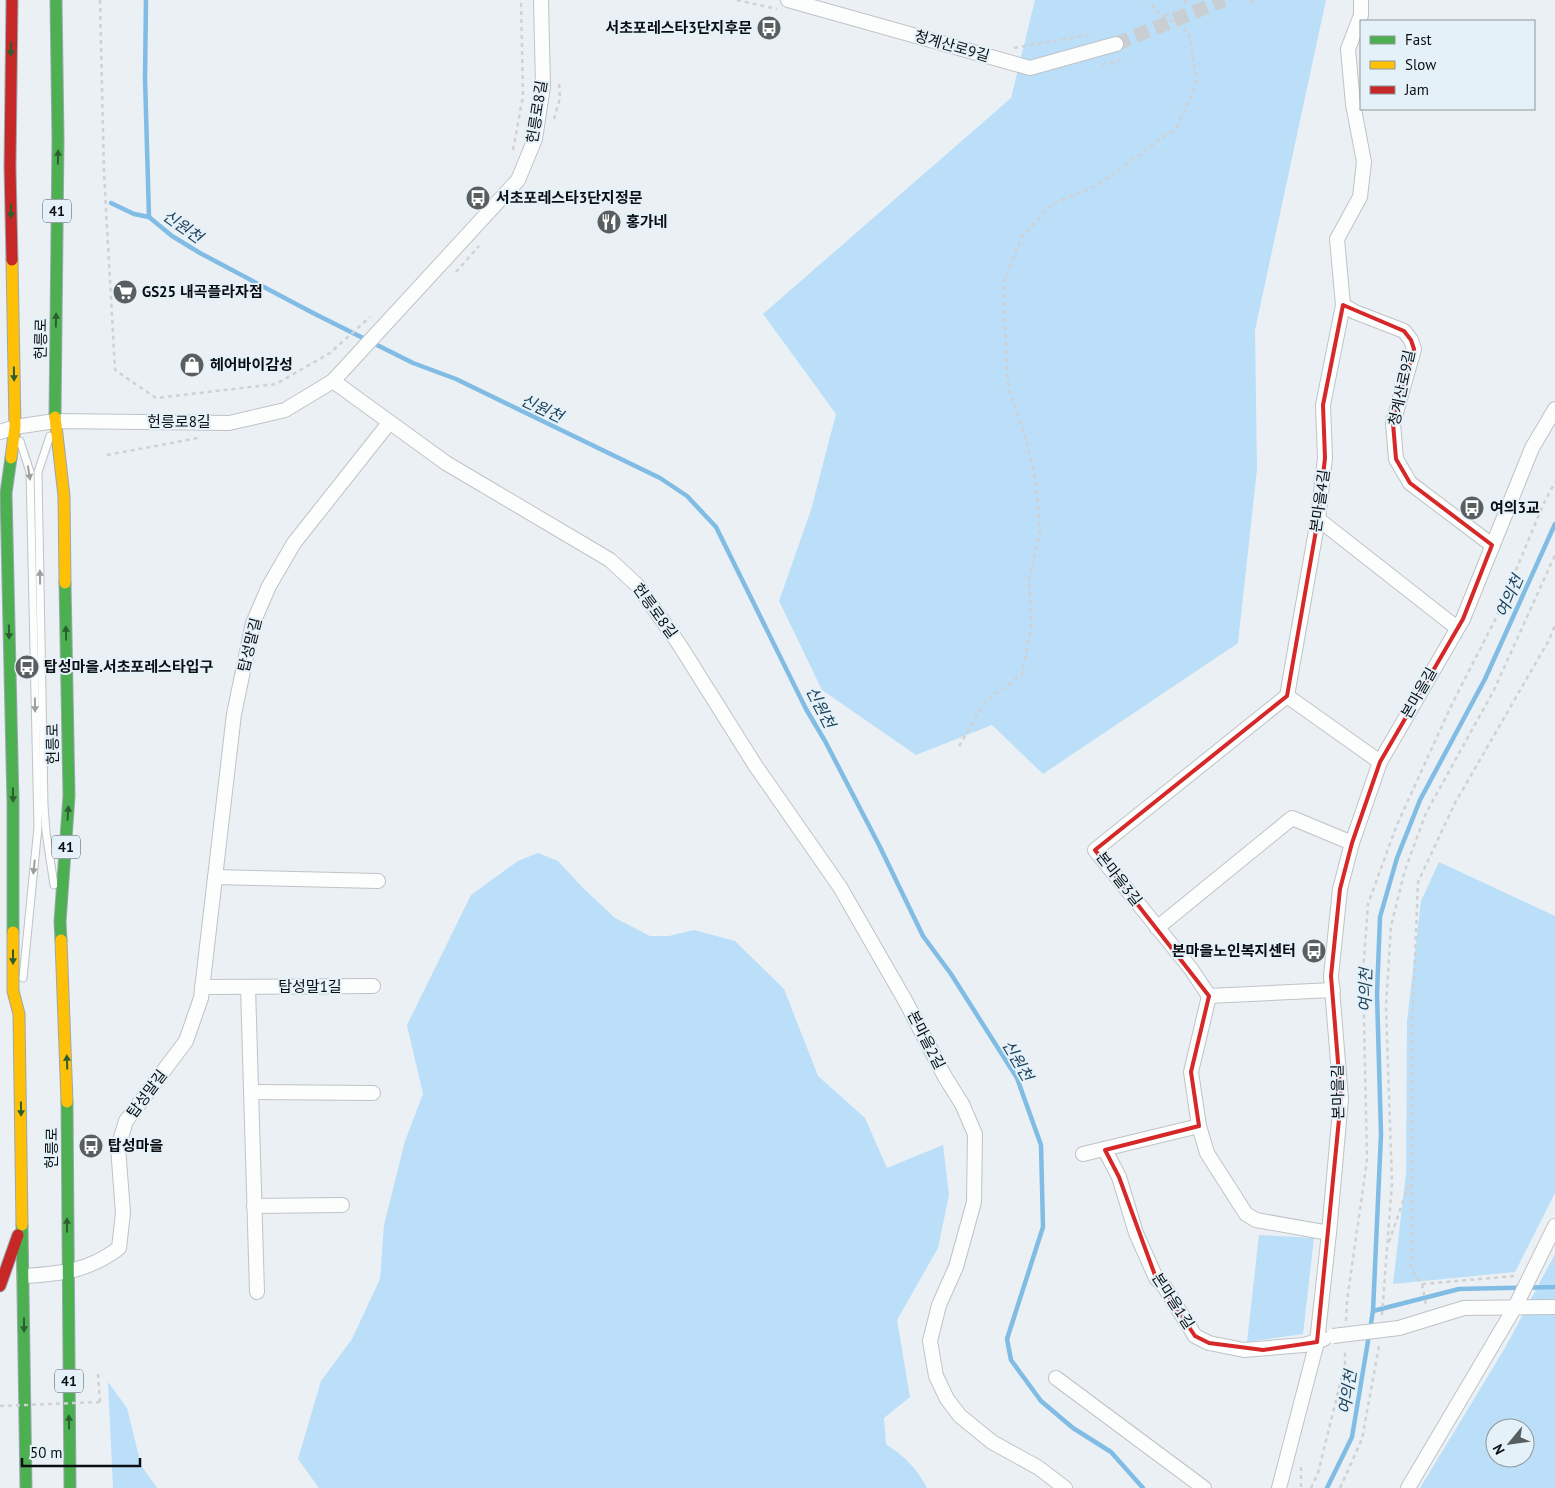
<svg xmlns="http://www.w3.org/2000/svg" width="1555" height="1488" font-family="'PT Sans','Noto Sans KR',sans-serif">
	<style>
		.green { fill: #bbdff9; fill-rule: evenodd }
		.lines { fill: none; stroke-linecap: round; stroke-linejoin: round }
		.stream { stroke: #80bce4; stroke-width: 4.5 }
		.street-tunnel { stroke: #c9ced2; stroke-width: 14; stroke-dasharray: 14 7; stroke-linecap: butt }
		.lane-casing { stroke: #bfc3c7; stroke-width: 9 }
		.street-casing { stroke: #bfc3c7; stroke-width: 16 }
		.fast-casing { stroke: #9ba7b0; stroke-width: 13 }
		.slow-casing { stroke: #9ba7b0; stroke-width: 13 }
		.jam-casing { stroke: #9ba7b0; stroke-width: 13 }
		.path { stroke: #d0d1d2; stroke-width: 2.5; stroke-dasharray: 4 4; stroke-linecap: butt }
		.lane { stroke: #fcfdfd; stroke-width: 7 }
		.street { stroke: #fcfdfd; stroke-width: 14 }
		.fast { stroke: #4caf50; stroke-width: 11 }
		.slow { stroke: #ffc107; stroke-width: 11 }
		.jam { stroke: #c62828; stroke-width: 11 }
		.street-bridge-casing { stroke: #bfc3c7; stroke-width: 16; stroke-linecap: butt }
		.path-bridge { stroke: #d0d1d2; stroke-width: 2.5; stroke-dasharray: 4 4; stroke-linecap: butt }
		.street-bridge { stroke: #fcfdfd; stroke-width: 14 }
		.oneway { fill: #2c5f30 }
		.oneway2 { fill: #9c9e9f }
		.marked { fill: none; stroke: #d62828; stroke-width: 4; stroke-linejoin: round }
		.labels { text-anchor: middle; stroke-width: 4; stroke-linejoin: round; paint-order: stroke }
		.shield { fill: #e5f1f9; stroke: #4c5357; stroke-width: 1 }
		.shield-label { font-size: 14px; font-weight: bold; fill: #0b0f11 }
		.poi-label { font-size: 15px; font-weight: bold; fill: #0b0f11; stroke: #e5f1f9; text-anchor: start }
		.street-label { font-size: 15px; fill: #0b0f11; stroke: #e5f1f9 }
		.water-label { font-size: 16px; font-style: italic; fill: #1e4159; stroke: #e5f1f9 }
	</style>
	<rect width="100%" height="100%" fill="#eaf0f4"/>
	<g class="green">
		<path d="M1035,0H1326L1255,330L1257,469L1238,643L1043,774L992,725L916,755L822,690L779,601L811,510L836,414L763,314L1011,98Z"/>
		<path d="M538,853L558,861L584,889L615,918L650,936H669L694,930L735,941L784,989L818,1076L865,1118L887,1168L943,1145L949,1195L938,1248L897,1320L910,1397L884,1418L886,1444C905,1457 917,1468 927,1488H319L298,1459L321,1381L352,1339L380,1279L384,1225L405,1141L423,1094L407,1025L471,895L518,861Z"/>
		<path d="M1439,862L1555,916V1193L1515,1272L1393,1284L1406,1173L1407,1021L1421,901Z"/>
		<path d="M1259,1235L1314,1238L1303,1334L1247,1342Z"/>
		<path d="M1555,1254V1488H1420L1505,1348ZM1495,1428H1525V1458H1495Z"/>
		<path d="M108,1382L127,1408L141,1465L157,1488H113Z"/>
	</g>
	<g class="lines">
		<g class="stream">
			<path d="M146,0L145,78L149,217"/>
			<path d="M111,203L134,214L149,217L172,236L200,253L313,313L413,363L456,379L660,478L687,496L716,527L806,709L825,741L879,845L923,936L951,974L1017,1078L1041,1145L1043,1227L1007,1339L1011,1360L1041,1401L1073,1428L1111,1452L1143,1488"/>
			<path d="M1373,1311L1459,1289L1555,1287"/>
			<path d="M1327,1488L1352,1437L1373,1311L1381,1134L1377,994L1380,917L1397,858L1420,800L1485,679L1555,524"/>
		</g>
		<path class="street-tunnel" d="M1116,44L1224,0"/>
		<defs>
			<g id="lane">
				<path d="M50,436L38,472L44,806L46,832L54,885"/>
				<path d="M20,441L30,472L38,827L23,978"/>
			</g>
			<g id="street">
				<path d="M788,0L1030,68L1116,44"/>
				<path d="M1343,305L1355,312L1404,331L1411,340L1414,349L1393,423L1396,459L1410,483L1492,545"/>
				<path d="M333,381L446,463L610,560L638,586L679,644L755,765L840,887L906,1002L945,1077L962,1104L975,1134L974,1202L956,1267L939,1305L930,1341L936,1376L947,1399L960,1416L992,1442L1039,1468L1065,1488"/>
				<path d="M0,432L15,427L55,421L229,423L285,410L333,381L518,180L535,139L543,86L541,0"/>
				<path d="M1318,519L1457,628"/>
				<path d="M1287,696L1318,519L1325,458L1323,405L1343,305L1337,239L1360,197L1364,162L1353,104L1348,49L1361,15V0"/>
				<path d="M215,877L378,881"/>
				<path d="M1157,928L1292,818L1352,843"/>
				<path d="M202,987L373,986"/>
				<path d="M248,987L257,1292"/>
				<path d="M1333,990L1209,996L1191,969L1095,850L1287,696L1380,762"/>
				<path d="M1209,996L1191,1072L1199,1126L1207,1153L1246,1214L1256,1220L1329,1233"/>
				<path d="M251,1092L373,1093"/>
				<path d="M1105,1150L1119,1177L1136,1233L1156,1278L1164,1286L1195,1336L1209,1343L1244,1350L1304,1345L1324,1339"/>
				<path d="M1083,1154L1199,1126"/>
				<path d="M254,1206L342,1205"/>
				<path d="M24,1276C60,1274 89,1271 119,1248L123,1213L118,1147L126,1121L186,1041L201,998L234,714L253,623L269,586L294,543L389,423"/>
				<path d="M1399,1328L1464,1308L1555,1307"/>
				<path d="M1056,1378L1204,1488"/>
				<path d="M1279,1488L1317,1342L1329,1233L1341,1099L1331,976L1340,889L1352,843L1380,762L1463,619L1532,448L1555,409"/>
				<path d="M1408,1488L1515,1307L1555,1226"/>
			</g>
			<g id="fast">
				<path d="M55,417L58,139L56,0"/>
				<path d="M11,458L6,493L13,803V932"/>
				<path d="M61,940L60,922L69,796L65,583"/>
				<path d="M67,1102L70,1488"/>
				<path d="M22,1225L26,1488"/>
			</g>
			<g id="slow">
				<path d="M55,417L64,496L65,583"/>
				<path d="M11,458L15,427L12,260"/>
				<path d="M13,932V991L19,1014L22,1225"/>
				<path d="M61,940L67,1102"/>
			</g>
			<g id="jam">
				<path d="M12,260L10,167L12,0"/>
				<path d="M0,1286L18,1235"/>
			</g>
		</defs>
		<use href="#lane" class="lane-casing"/>
		<use href="#street" class="street-casing"/>
		<use href="#fast" class="fast-casing"/>
		<use href="#slow" class="slow-casing"/>
		<use href="#jam" class="jam-casing"/>
		<g class="path">
			<path d="M100,0L104,173L115,370L156,398L276,384L330,353L370,317"/>
			<path d="M737,0L777,9"/>
			<path d="M1250,2L1259,0"/>
			<path d="M1165,16L1180,10L1187,0"/>
			<path d="M1014,48L1088,35"/>
			<path d="M1102,65L1121,60"/>
			<path d="M554,119L560,98L559,83"/>
			<path d="M513,150L523,96L521,0"/>
			<path d="M456,272L479,246"/>
			<path d="M107,455L198,438"/>
			<path d="M959,746L984,703L1022,674L1031,627L1029,579L1040,531L1036,482L1024,432L1008,387L1003,285L1021,238L1054,203L1098,185L1177,127L1197,83L1189,32L1155,11L1150,0"/>
			<path d="M1389,1242L1410,1181"/>
			<path d="M1514,1276L1422,1284L1411,1269L1413,1007L1418,882L1455,803L1549,640L1555,625"/>
			<path d="M1422,1284L1426,1305"/>
			<path d="M1382,1315L1392,1183L1386,1006L1391,926L1405,870L1426,813L1494,690L1555,555"/>
			<path d="M1346,1321L1347,1301L1367,1160L1363,972L1368,904L1396,827L1452,704L1496,618L1543,505L1555,482"/>
			<path d="M98,1374L100,1402"/>
			<path d="M1301,1467V1488"/>
			<path d="M1311,1488L1318,1473L1345,1364V1349"/>
			<path d="M1340,1488L1362,1439L1379,1346"/>
		</g>
		<use href="#lane" class="lane"/>
		<use href="#street" class="street"/>
		<use href="#fast" class="fast"/>
		<use href="#slow" class="slow"/>
		<use href="#jam" class="jam"/>
		<defs>
			<path id="street-bridge" d="M1333,1336L1399,1328"/>
		</defs>
		<use href="#street-bridge" class="street-bridge-casing"/>
		<path class="path-bridge" d="M0,1406L100,1402"/>
		<use href="#street-bridge" class="street-bridge"/>
	</g>
	<defs><path id="oneway-solid" d="M-6-.8H1V-3.2L6.5 0L1 3.2V.8H-6Z" transform="scale(1.25)"/></defs>
	<g class="oneway">
		<use href="#oneway-solid" transform="translate(11 49) rotate(91)"/>
		<use href="#oneway-solid" transform="translate(58 157) rotate(-89)"/>
		<use href="#oneway-solid" transform="translate(11 211) rotate(89)"/>
		<use href="#oneway-solid" transform="translate(56 320) rotate(-89)"/>
		<use href="#oneway-solid" transform="translate(14 374) rotate(89)"/>
		<use href="#oneway-solid" transform="translate(9 632) rotate(89)"/>
		<use href="#oneway-solid" transform="translate(66 633) rotate(-91)"/>
		<use href="#oneway-solid" transform="translate(13 795) rotate(89)"/>
		<use href="#oneway-solid" transform="translate(68 813) rotate(-86)"/>
		<use href="#oneway-solid" transform="translate(13 957) rotate(90)"/>
		<use href="#oneway-solid" transform="translate(67 1062) rotate(-92)"/>
		<use href="#oneway-solid" transform="translate(21 1109) rotate(89)"/>
		<use href="#oneway-solid" transform="translate(67 1225) rotate(-90)"/>
		<use href="#oneway-solid" transform="translate(24 1325) rotate(90)"/>
		<use href="#oneway-solid" transform="translate(69 1422) rotate(-91)"/>
	</g>
	<g class="oneway2">
		<use href="#oneway-solid" transform="translate(29 473) rotate(81)"/>
		<use href="#oneway-solid" transform="translate(40 577) rotate(-91)"/>
		<use href="#oneway-solid" transform="translate(35 705) rotate(89)"/>
		<use href="#oneway-solid" transform="translate(34 867) rotate(96)"/>
	</g>
	<path class="marked" d="M1343,305L1404,331L1411,340L1414,349L1393,423L1396,459L1410,483L1492,545L1463,619L1380,762L1352,843L1340,889L1331,976L1341,1099L1317,1342L1263,1350L1209,1343L1195,1336L1156,1278L1119,1177L1105,1150L1199,1126L1191,1072L1209,996L1095,850L1287,696L1318,519L1325,458L1323,405Z"/>
	<defs>
		<symbol id="bus-disc" viewBox="-11 -11 22 22"><circle r="9.5" fill="#595e60" stroke="#e5f1f9"/><path d="M-5-6H5V4H4V6H2V4H-2V6H-4V4H-5ZM-3.5-4V0h7V-4ZM-3.5 1.2v1.5H-2V1.2ZM2 1.2v1.5H3.5V1.2Z" fill="#fff"/></symbol>
		<symbol id="restaurant-disc" viewBox="-11 -11 22 22"><circle r="9.5" fill="#595e60" stroke="#e5f1f9"/><path d="M-5-6h1v4h1v-4h1v4h1v-4h1v5L-1.5 .5V6h-2V.5L-5-1ZM5-6V6H3V1.5H1.5Q1.5-4 5-6Z" fill="#fff"/></symbol>
		<symbol id="supermarket-disc" viewBox="-11 -11 22 22"><circle r="9.5" fill="#595e60" stroke="#e5f1f9"/><path d="M-6-5.5h2.5l.6 2H6L4.5 2H-2.5L-4.4-4H-6ZM-1.5 3.2a1.3 1.3 0 1 0 .1 0ZM3 3.2a1.3 1.3 0 1 0 .1 0Z" fill="#fff"/></symbol>
		<symbol id="shop-disc" viewBox="-11 -11 22 22"><circle r="9.5" fill="#595e60" stroke="#e5f1f9"/><path d="M-5-2.5h2.3a2.7 3.5 0 0 1 5.4 0H5L5.5 6h-11ZM-1.5-2.5h3a1.5 2.3 0 0 0-3 0Z" fill="#fff"/></symbol>
	</defs>
	<g fill-rule="evenodd">
		<use href="#bus-disc" x="755" y="14" width="28" height="28"/>
		<use href="#bus-disc" x="464" y="184" width="28" height="28"/>
		<use href="#restaurant-disc" x="595" y="208" width="28" height="28"/>
		<use href="#supermarket-disc" x="111" y="278" width="28" height="28"/>
		<use href="#shop-disc" x="178" y="351" width="28" height="28"/>
		<use href="#bus-disc" x="1458" y="494" width="28" height="28"/>
		<use href="#bus-disc" x="13" y="653" width="28" height="28"/>
		<use href="#bus-disc" x="1300" y="937" width="28" height="28"/>
		<use href="#bus-disc" x="77" y="1132" width="28" height="28"/>
	</g>
	<g class="labels">
		<g class="shield">
			<rect x="43" y="199.5" width="28" height="23" rx="4"/>
			<rect x="52" y="835.5" width="28" height="23" rx="4"/>
			<rect x="55" y="1369.5" width="28" height="23" rx="4"/>
		</g>
		<g class="shield-label">
			<text x="57" y="216">41</text>
			<text x="66" y="852">41</text>
			<text x="69" y="1386">41</text>
		</g>
		<g class="poi-label">
			<text x="752" y="33" text-anchor="end">서초포레스타3단지후문</text>
			<text x="496" y="203">서초포레스타3단지정문</text>
			<text x="626" y="227">홍가네</text>
			<text x="142" y="297">GS25 내곡플라자점</text>
			<text x="210" y="370">헤어바이감성</text>
			<text x="1490" y="513">여의3교</text>
			<text x="44" y="672">탑성마을.서초포레스타입구</text>
			<text x="1296" y="956" text-anchor="end">본마을노인복지센터</text>
			<text x="108" y="1151">탑성마을</text>
		</g>
		<g class="street-label">
			<text transform="translate(952 46) rotate(16)" y="5">청계산로9길</text>
			<text transform="translate(537 112) rotate(-81)" y="5">헌릉로8길</text>
			<text transform="translate(41 339) rotate(-89)" y="5">헌릉로</text>
			<text transform="translate(1402 388) rotate(-78)" y="5">청계산로9길</text>
			<text x="179" y="427">헌릉로8길</text>
			<text transform="translate(1320 501) rotate(-82)" y="5">본마을4길</text>
			<text transform="translate(655 611) rotate(54)" y="5">헌릉로8길</text>
			<text transform="translate(250 645) rotate(-76)" y="5">탑성말길</text>
			<text transform="translate(1419 693) rotate(-60)" y="5">본마을길</text>
			<text transform="translate(53 744) rotate(-91)" y="5">헌릉로</text>
			<text transform="translate(1119 879) rotate(52)" y="5">본마을3길</text>
			<text x="310" y="992">탑성말1길</text>
			<text transform="translate(926 1040) rotate(63)" y="5">본마을2길</text>
			<text transform="translate(1338 1092) rotate(-91)" y="5">본마을길</text>
			<text transform="translate(147 1094) rotate(-53)" y="5">탑성말길</text>
			<text transform="translate(52 1148) rotate(-90)" y="5">헌릉로</text>
			<text transform="translate(1173 1301) rotate(57)" y="5">본마을1길</text>
		</g>
		<g class="water-label">
			<text transform="translate(183 226) rotate(35)" y="6">신원천</text>
			<text transform="translate(542 408) rotate(25)" y="6">신원천</text>
			<text transform="translate(1509 596) rotate(-66)" y="6">여의천</text>
			<text transform="translate(821 707) rotate(63)" y="6">신원천</text>
			<text transform="translate(1365 990) rotate(-89)" y="6">여의천</text>
			<text transform="translate(1018 1060) rotate(60)" y="6">신원천</text>
			<text transform="translate(1347 1392) rotate(-81)" y="6">여의천</text>
		</g>
	</g>
	<rect x="1360" y="20" width="175" height="90" fill="#e5f1f9" stroke="#8e979c"/>
	<rect x="1370" y="36" width="25" height="8" fill="#4caf50" stroke="#8e979c"/>
	<text x="1405" y="45" font-size="15" fill="#0b0f11">Fast</text>
	<rect x="1370" y="61" width="25" height="8" fill="#ffc107" stroke="#8e979c"/>
	<text x="1405" y="70" font-size="15" fill="#0b0f11">Slow</text>
	<rect x="1370" y="86" width="25" height="8" fill="#c62828" stroke="#8e979c"/>
	<text x="1405" y="95" font-size="15" fill="#0b0f11">Jam</text>
	<g transform="translate(1510 1443) rotate(241)"><circle r="24" fill="#e5f1f9" stroke="#8e979c"/>
	<path d="M0-4L9 19L0 12L-9 19Z" fill="#595e60"/>
	<text y="-8" font-size="14" font-weight="bold" text-anchor="middle" fill="#0b0f11">N</text>
	</g>
	<path d="M22 1458v8h118v-8" fill="none" stroke="#0b0f11" stroke-width="2.5"/>
	<text x="30" y="1458" font-size="15" fill="#0b0f11" stroke="#e5f1f9" stroke-width="4" paint-order="stroke">50 m</text>
</svg>
